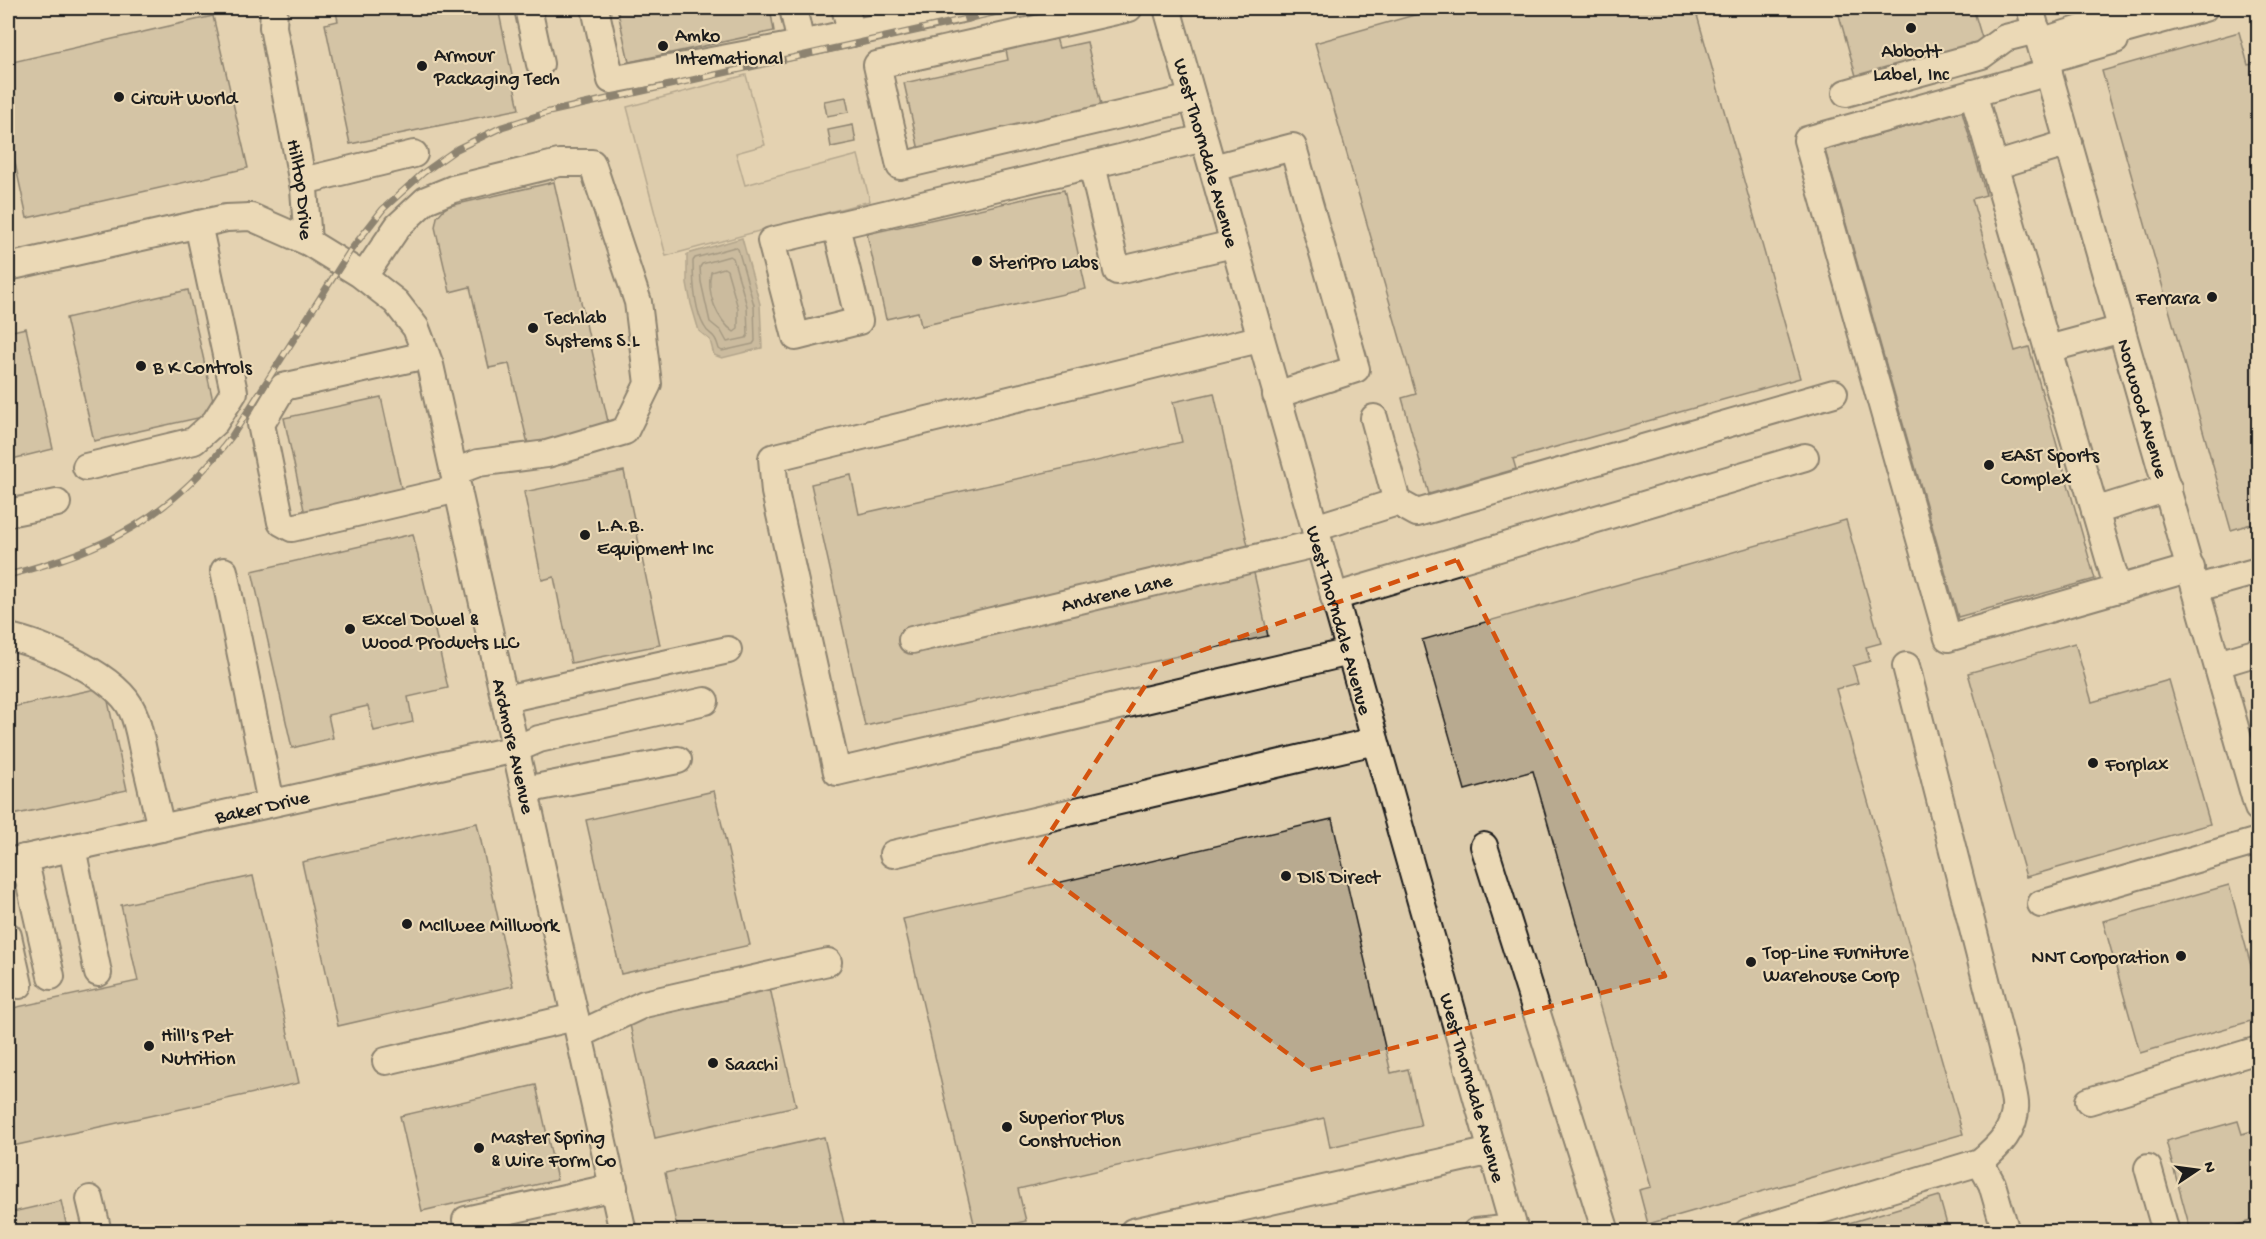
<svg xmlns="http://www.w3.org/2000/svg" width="2266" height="1239" font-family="'Gochi Hand',sans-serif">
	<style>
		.built { fill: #dccbab }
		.green { fill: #cdbda0; stroke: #746c5e; stroke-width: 1.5 }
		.water { fill: #a49882; stroke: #6e6659; stroke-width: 1.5 }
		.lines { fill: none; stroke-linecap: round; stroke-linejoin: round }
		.shore { stroke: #524e45; stroke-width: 1.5 }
		.building { fill: #b8aa90; stroke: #1c1c1c; stroke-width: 1.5 }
		.minor-casing { stroke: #1c1c1c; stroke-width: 30 }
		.minor { stroke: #ebd9b6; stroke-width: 26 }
		.rail-casing { stroke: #1c1c1c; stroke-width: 7 }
		.rail { stroke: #ebd9b6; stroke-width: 4.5; stroke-dasharray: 14; stroke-linecap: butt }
		.marked { fill: none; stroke: #d4530e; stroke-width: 4.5; stroke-dasharray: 12 8; stroke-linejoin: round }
		.poi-dot { fill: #1c1c1c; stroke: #ebd9b6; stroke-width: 2 }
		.labels { text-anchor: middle; stroke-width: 4.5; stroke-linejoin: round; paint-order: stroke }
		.poi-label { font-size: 20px; fill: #1c1c1c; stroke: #ebd9b6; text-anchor: start }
		.street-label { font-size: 20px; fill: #1c1c1c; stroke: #ebd9b6 }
	</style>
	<rect width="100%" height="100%" fill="#ebd9b6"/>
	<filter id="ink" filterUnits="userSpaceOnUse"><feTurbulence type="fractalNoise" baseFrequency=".0167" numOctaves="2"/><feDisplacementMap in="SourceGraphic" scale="12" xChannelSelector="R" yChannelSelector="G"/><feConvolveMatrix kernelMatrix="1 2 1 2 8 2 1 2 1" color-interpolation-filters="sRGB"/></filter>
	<g filter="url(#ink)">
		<rect class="built" x="8" y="8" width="2250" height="1223"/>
		<path class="green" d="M746,75L765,145L736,153L745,185L858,155L870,201L666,256L627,107Z"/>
		<path class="water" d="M742,238L760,304L762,348L722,358L714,355L710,340L699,331L691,304L687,283V254Z"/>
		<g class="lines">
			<g class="shore">
				<path d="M735,247L738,249L754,305L755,341L753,344L722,351L719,349C714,330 710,338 704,326C694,309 693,280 693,261L695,258Z"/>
				<path d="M730,256L733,258L747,306L748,335L746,338L727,342L721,331L710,322L701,282L700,267L702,264Z"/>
				<path d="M724,268L727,270L738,308V329L734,332C717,320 706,293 711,272Z"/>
			</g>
		</g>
		<g class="building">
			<path d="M335,8H498L519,109L350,144L325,24L338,21Z"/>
			<path d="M617,8H770L774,31L629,62Z"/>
			<path d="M1439,8H1695L1800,378L1513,459L1516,469L1429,494L1402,398L1416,394L1315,43Z"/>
			<path d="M1837,8H1973L1985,48L1858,83Z"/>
			<path d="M213,16L248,168L27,218L8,131V63Z"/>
			<path d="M2239,32L2248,65L2258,63V522L2231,530L2102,71Z"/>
			<path d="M1055,34L1059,48L1087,42L1103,114L920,155L904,83L1008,60L1005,45Z"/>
			<path d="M846,97L849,112L827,116L824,101Z"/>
			<path d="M1962,111L1986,195L1972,199L2015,351L2029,347L2095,579L1958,617L1825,150Z"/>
			<path d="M853,125L856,142L831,147L828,130Z"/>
			<path d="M554,182L609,426L528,444L509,364L489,368L470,287L450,292L435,227L437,217L443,210L449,206Z"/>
			<path d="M1064,190L1086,289L921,326L918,312L886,319L867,234Z"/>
			<path d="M188,290L216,414L94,441L66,318Z"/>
			<path d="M26,328L53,449L8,460V332Z"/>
			<path d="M1214,393L1268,636L865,726L811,484L851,475L859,514L1182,442L1173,402Z"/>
			<path d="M381,397L403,497L306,519L284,418Z"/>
			<path d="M624,471L660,645L571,663L554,577L542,580L524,492Z"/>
			<path d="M1846,520L1881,643L1866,647L1870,661L1853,666L1858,683L1836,689L1963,1134L1648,1224L1639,1190L1651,1187L1533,771L1465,790L1422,640Z"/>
			<path d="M413,534L448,688L408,697L413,722L374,731L368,706L328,715L333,738L292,748L252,571Z"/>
			<path d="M2075,643L2092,702L2169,680L2210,824L2026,877L1968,673Z"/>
			<path d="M105,687L127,790L8,816V708Z"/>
			<path d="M714,791L750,945L621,974L586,820Z"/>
			<path d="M1332,819L1391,1073L1408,1069L1421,1126L1330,1147L1324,1118L1018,1189L1026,1221L976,1232L903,919Z"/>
			<path d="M477,823L513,986L338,1026L302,862Z"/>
			<path d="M253,876L299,1083L8,1147V1009L138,981L121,905Z"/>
			<path d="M2229,885L2258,991V1019L2140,1053L2103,921Z"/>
			<path d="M770,988L796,1106L655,1138L629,1020Z"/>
			<path d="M536,1085L557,1180L422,1211L400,1116Z"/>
			<path d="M2238,1121L2242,1134L2258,1129V1219L2214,1232H2191L2166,1141Z"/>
			<path d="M824,1137L846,1232H678L665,1173Z"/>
			<path d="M1939,1196L1949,1232H1819Z"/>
			<path d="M61,1201L68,1232H8V1213Z"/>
			<path d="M333,1222L335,1232H291Z"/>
		</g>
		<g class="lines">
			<defs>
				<g id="minor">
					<path id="s1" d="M274,8L273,27L304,189L308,242"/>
					<path d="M528,8L540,64"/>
					<path d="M595,8L611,80L801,44"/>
					<path d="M793,8L801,44L966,8"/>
					<path d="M845,8L852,33"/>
					<path d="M1129,8L877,65L900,166L1192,98"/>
					<path id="s2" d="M1167,8C1281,416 1399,823 1515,1232"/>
					<path id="s3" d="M2030,8L2258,808"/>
					<path d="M2117,32L2204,8"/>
					<path d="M2040,42L2113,19"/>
					<path d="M2045,60L2115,40L2117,32L2110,8"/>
					<path d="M2049,72L1807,140L1948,638L2191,568"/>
					<path d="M1846,93L1982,55L2005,38L2037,30"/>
					<path d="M1973,93L2118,589"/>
					<path d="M1092,165L1117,271L1233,244"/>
					<path d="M1994,166L2069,143"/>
					<path d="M1213,168L1293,147L1356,369L1276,395"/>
					<path d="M303,181L414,154"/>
					<path d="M836,226L859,321L796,337L771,241C915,207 1060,172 1204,138"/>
					<path id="s4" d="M8,267L226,218L251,217L308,242L360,274L396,302L416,328L430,365L623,1232"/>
					<path d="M364,276L398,226L426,200L453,189L559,163H592L638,302L648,384L625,431L547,454L478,463L454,472"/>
					<path d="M1259,339L772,458L775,492L837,772L1350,652"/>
					<path d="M2048,349L2122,329"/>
					<path d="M426,355L283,387L261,424L281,522L292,528L458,489"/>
					<path d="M1374,418L1397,502"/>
					<path d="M86,467L194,441L215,422L234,392L198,224"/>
					<path d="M2095,511L2168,488"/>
					<path d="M8,513L57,503"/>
					<path d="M1315,528L1397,502L1417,513L1834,393"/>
					<path d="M224,571L271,803"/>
					<path d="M2197,588L2258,571"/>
					<path d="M1334,597L1805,457"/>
					<path d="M8,637C42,643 118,677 132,710C138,722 140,737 143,751C149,776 155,802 161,828"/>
					<path id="s5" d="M912,640L1319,543"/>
					<path d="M2218,664L2258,652"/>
					<path d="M505,699L728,650"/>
					<path d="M525,790L678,760"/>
					<path d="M1484,846L1606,1232"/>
					<path d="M72,848L98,973"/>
					<path d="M893,854L1375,741"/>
					<path d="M24,858L51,976"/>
					<path id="s6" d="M8,862L516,749L539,739L705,701"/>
					<path d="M2041,904L2258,841"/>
					<path d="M8,936L19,985"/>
					<path d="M580,1034L644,1004L828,962"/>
					<path d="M386,1061L575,1017"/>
					<path d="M2089,1101L2258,1050"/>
					<path d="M1980,1162L1992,1184L2006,1232"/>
					<path d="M2148,1168L2166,1232"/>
					<path d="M90,1199L98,1232"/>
					<path d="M466,1220L614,1187"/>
					<path d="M1133,1232L1492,1151"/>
					<path d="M1476,1232L1514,1228"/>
					<path d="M1748,1232L1980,1162C1998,1147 2017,1129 2015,1103C2014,1092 2010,1081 2009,1070L1906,666"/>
				</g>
			</defs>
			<use href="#minor" class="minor-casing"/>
			<use href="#minor" class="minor"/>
			<defs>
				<path id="rail" d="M8,575C104,551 171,517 232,436L350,251L383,209L423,173L457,149L502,127L549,112L1015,8"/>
			</defs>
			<use href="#rail" class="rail-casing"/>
			<use href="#rail" class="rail"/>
		</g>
	</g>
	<path d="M0 0H2266V1239H0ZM1457,560L1665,976L1310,1070L1030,863L1158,666Z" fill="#ebd9b6" fill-opacity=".55" fill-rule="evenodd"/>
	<path class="marked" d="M1457,560L1665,976L1310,1070L1030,863L1158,666Z"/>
	<g class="poi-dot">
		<circle cx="1911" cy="28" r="6"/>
		<circle cx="663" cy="46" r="6"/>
		<circle cx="422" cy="66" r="6"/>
		<circle cx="119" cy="97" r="6"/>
		<circle cx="977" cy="261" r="6"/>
		<circle cx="2212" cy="297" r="6"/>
		<circle cx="533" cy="328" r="6"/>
		<circle cx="141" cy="366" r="6"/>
		<circle cx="1989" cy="465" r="6"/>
		<circle cx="585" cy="535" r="6"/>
		<circle cx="350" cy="629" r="6"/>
		<circle cx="2093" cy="763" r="6"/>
		<circle cx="1286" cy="876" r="6"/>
		<circle cx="407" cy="924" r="6"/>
		<circle cx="2181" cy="956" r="6"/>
		<circle cx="1751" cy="962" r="6"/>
		<circle cx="149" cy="1046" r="6"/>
		<circle cx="713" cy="1063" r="6"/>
		<circle cx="1007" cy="1127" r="6"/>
		<circle cx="479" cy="1148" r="6"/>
	</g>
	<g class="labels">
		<g class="poi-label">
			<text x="675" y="41">Amko<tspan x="675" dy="23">International</tspan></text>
			<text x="1911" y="57" text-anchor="middle">Abbott<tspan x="1911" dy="23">Label, Inc</tspan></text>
			<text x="434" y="61">Armour<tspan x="434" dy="23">Packaging Tech</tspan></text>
			<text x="131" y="104">Circuit World</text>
			<text x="989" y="268">SteriPro Labs</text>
			<text x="2200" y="304" text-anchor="end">Ferrara</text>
			<text x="545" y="323">Techlab<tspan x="545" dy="23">Systems S.L</tspan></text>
			<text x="153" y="373">B K Controls</text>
			<text x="2001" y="461">EAST Sports<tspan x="2001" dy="23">Complex</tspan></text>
			<text x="597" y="531">L.A.B.<tspan x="597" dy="23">Equipment Inc</tspan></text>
			<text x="362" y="625">Excel Dowel &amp;<tspan x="362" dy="23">Wood Products LLC</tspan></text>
			<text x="2105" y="770">Forplax</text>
			<text x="1298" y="883">DIS Direct</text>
			<text x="419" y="931">McIlwee Millwork</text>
			<text x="1763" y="958">Top-Line Furniture<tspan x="1763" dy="23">Warehouse Corp</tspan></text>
			<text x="2169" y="963" text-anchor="end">NNT Corporation</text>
			<text x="161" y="1041">Hill's Pet<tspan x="161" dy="23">Nutrition</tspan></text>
			<text x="725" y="1070">Saachi</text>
			<text x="1019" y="1123">Superior Plus<tspan x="1019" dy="23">Construction</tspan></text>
			<text x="491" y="1143">Master Spring<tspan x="491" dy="23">&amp; Wire Form Co</tspan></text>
		</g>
		<g class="street-label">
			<text dy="7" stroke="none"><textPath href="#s2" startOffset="150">West Thorndale Avenue</textPath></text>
			<text dy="7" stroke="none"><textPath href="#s1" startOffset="184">Hilltop Drive</textPath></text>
			<text dy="7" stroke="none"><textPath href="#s3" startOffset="416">Norwood Avenue</textPath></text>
			<text dy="7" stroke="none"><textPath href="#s5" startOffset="210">Andrene Lane</textPath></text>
			<text dy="7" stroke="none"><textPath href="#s2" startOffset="636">West Thorndale Avenue</textPath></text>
			<text dy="7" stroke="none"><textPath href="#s4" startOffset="880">Ardmore Avenue</textPath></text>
			<text dy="7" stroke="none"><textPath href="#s6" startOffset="260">Baker Drive</textPath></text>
			<text dy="7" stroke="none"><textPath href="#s2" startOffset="1122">West Thorndale Avenue</textPath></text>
		</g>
	</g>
	<rect width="2266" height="1239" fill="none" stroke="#ebd9b6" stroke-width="30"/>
	<rect x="15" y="15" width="2236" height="1209" fill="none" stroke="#1c1c1c" stroke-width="2" filter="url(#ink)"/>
	<g transform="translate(2197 1170) rotate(77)" stroke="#ebd9b6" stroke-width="4.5" paint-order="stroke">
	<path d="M0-4.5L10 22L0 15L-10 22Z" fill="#1c1c1c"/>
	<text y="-9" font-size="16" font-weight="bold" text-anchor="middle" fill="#1c1c1c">N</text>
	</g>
</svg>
